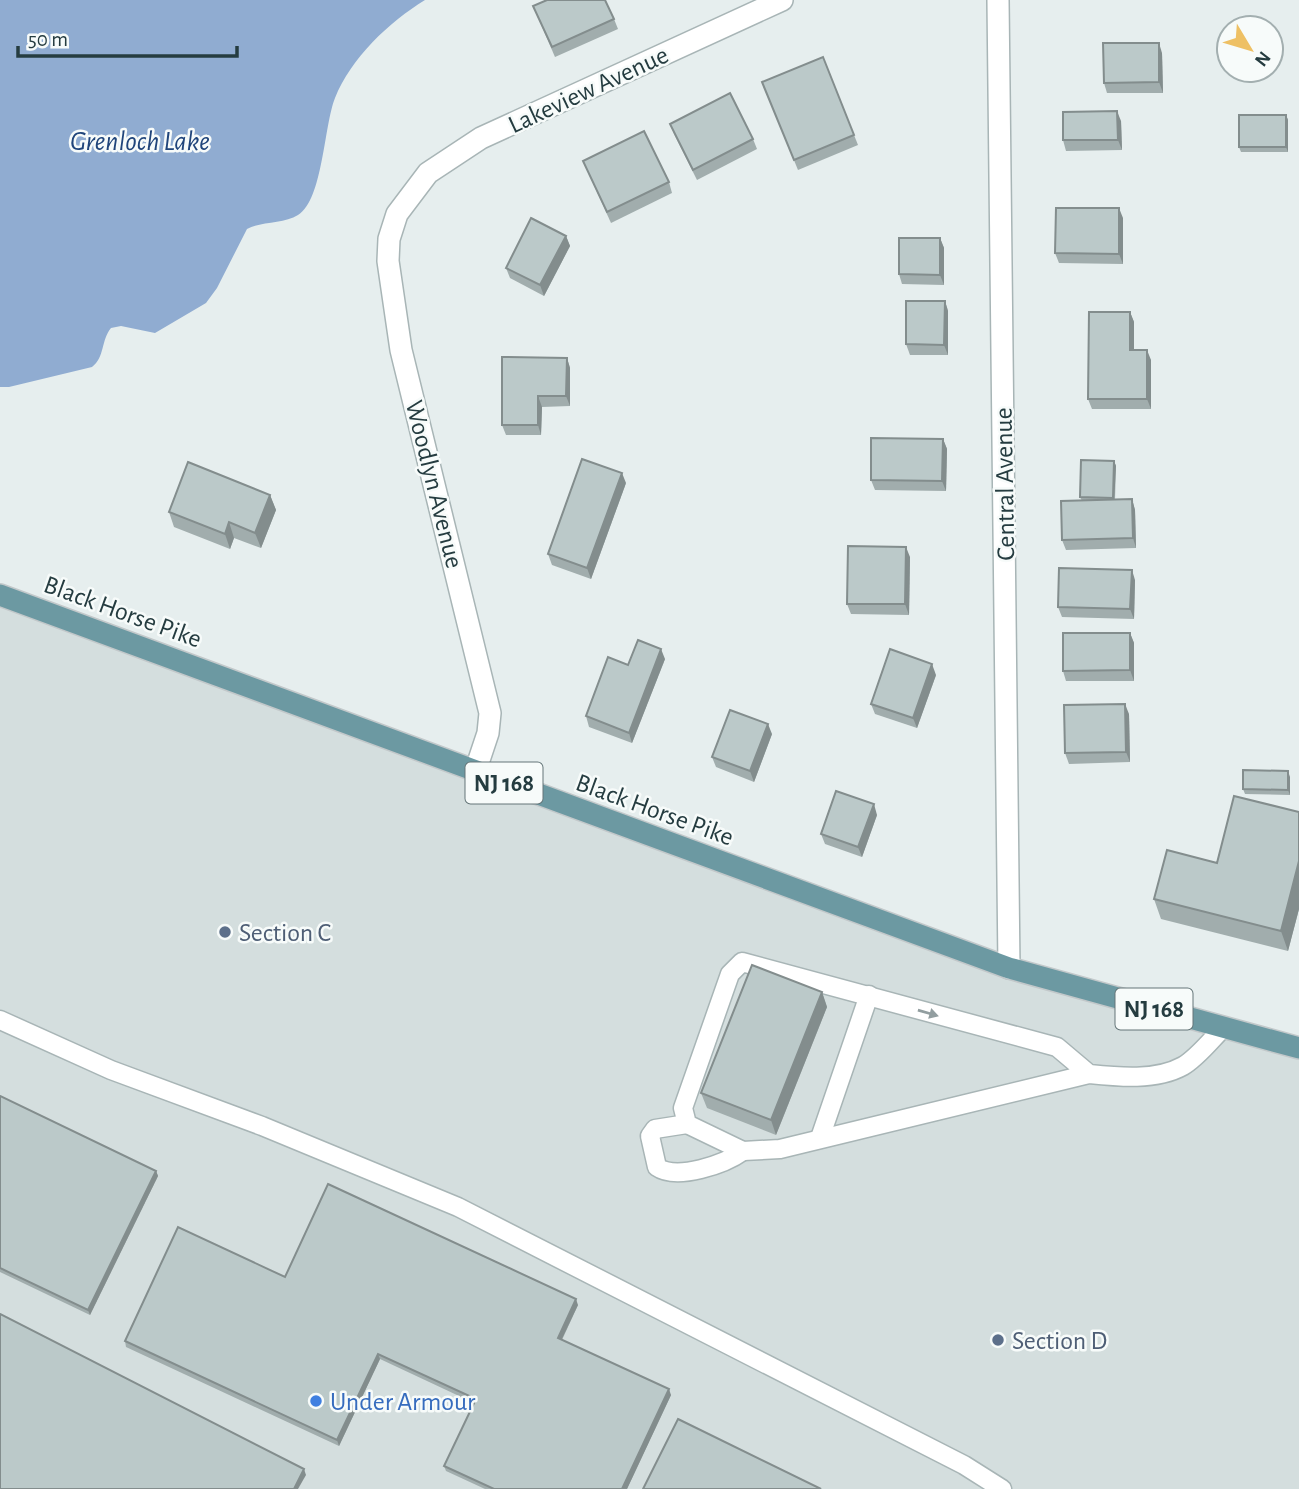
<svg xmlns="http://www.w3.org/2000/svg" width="1299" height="1489" font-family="'Alegreya Sans',sans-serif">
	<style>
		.built { fill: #d4dede }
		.water { fill: #90acd1 }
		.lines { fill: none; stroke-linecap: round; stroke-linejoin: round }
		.lane-casing { stroke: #a8b5b6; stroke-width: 21 }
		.street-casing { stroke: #a8b5b6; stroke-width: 24 }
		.primary-casing { stroke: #c2c8ca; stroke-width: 24 }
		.lane { stroke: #fff; stroke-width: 18 }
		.street { stroke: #fff; stroke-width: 21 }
		.primary { stroke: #6c99a2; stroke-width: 21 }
		.wall { fill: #a1adad }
		.shaded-wall { fill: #838d8d }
		.building { fill: #bbc9c9; stroke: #838d8d; stroke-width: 2 }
		.oneway { fill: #929ea0 }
		.service-dot { fill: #5c6f8a; stroke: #f7fbfa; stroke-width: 2.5 }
		.shop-dot { fill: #3f7fe0; stroke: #f7fbfa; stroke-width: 2.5 }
		.labels { text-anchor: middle; stroke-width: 5; stroke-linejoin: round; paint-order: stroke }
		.shield { fill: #f7fbfa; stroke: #647578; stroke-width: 2 }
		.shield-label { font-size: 24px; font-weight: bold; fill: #253c40 }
		.street-label { font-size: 26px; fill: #253c40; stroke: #f7fbfa }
		.service-label { font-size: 26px; fill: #4e5e75; stroke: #f7fbfa; text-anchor: start }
		.shop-label { font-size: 26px; fill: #366cbe; stroke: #f7fbfa; text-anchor: start }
		.water-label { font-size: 28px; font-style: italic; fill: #20457b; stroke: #f7fbfa }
	</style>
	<rect width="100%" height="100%" fill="#e6eeee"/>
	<path class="built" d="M0,595L781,886L1299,1048V1489H0Z"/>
	<path class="water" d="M0,0H425C389,22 351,58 335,98C324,125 323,200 298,215C284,224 262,221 247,229L217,288L206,303L155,333L121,326L111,328C101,340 105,357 92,367L9,387H0Z"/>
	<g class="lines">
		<defs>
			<g id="lane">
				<path d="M0,1020L111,1070L262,1126L458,1207L964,1465L1002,1489"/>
				<path d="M1089,1074L1057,1047L742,962L730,974L683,1108L687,1124L743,1151L780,1149L1089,1074C1118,1077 1156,1081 1183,1066C1197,1058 1211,1040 1223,1028"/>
				<path d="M687,1124L655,1129L650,1136L657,1167C677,1181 725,1164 743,1151"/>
				<path d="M820,1138L869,995"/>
			</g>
			<g id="street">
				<path d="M998,0L1009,968"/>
				<path d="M475,772L488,733L490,713L401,350L388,261L389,239L397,214L428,173L481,138L782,0"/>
			</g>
			<path id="primary" d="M0,595L1009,968L1299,1048"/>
		</defs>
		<use href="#lane" class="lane-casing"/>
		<use href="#street" class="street-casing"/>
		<use href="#primary" class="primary-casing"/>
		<use href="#lane" class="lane"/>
		<use href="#street" class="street"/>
		<use href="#primary" class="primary"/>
	</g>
	<g class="wall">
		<path d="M533,6L614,19L618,29L555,57Z"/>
		<path d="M1162,53L1163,93H1107L1104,83Z"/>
		<path d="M823,57L858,145L798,170L766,92Z"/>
		<path d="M1286,115L1288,120V152H1241L1239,147Z"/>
		<path d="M1121,121L1122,150L1066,151L1063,140Z"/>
		<path d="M670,124L753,139L757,149L697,180L674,134Z"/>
		<path d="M583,161L669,182L672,193L611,223Z"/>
		<path d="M1123,218V264L1059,263L1055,253Z"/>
		<path d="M566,236L570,246L544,296L510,278L506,268Z"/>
		<path d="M940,238L944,248V285L902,284L899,274Z"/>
		<path d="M945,301L948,311V355H910L906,344Z"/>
		<path d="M1130,312L1134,322V350L1151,360V409H1092L1088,399Z"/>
		<path d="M567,358L570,368V406L542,407L541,435H506L502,425Z"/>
		<path d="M943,439L947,449L946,491L875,490L871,480Z"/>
		<path d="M1114,461L1116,466L1115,500L1132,499L1135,510L1136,548L1066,550L1062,540L1082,501L1080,497Z"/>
		<path d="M626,483L591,579L552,565L548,554Z"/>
		<path d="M270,495L276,510L261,548L234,538L230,549L174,527L169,512Z"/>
		<path d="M910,557L909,615L851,614L847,604Z"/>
		<path d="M1135,580L1134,619L1062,617L1058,607Z"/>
		<path d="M1130,633L1134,643V681H1066L1063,671Z"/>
		<path d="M665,659L632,743L589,727L586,716L628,665Z"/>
		<path d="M936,675L917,728L875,714L871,704Z"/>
		<path d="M1129,714L1130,762L1069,764L1065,753Z"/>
		<path d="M772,734L754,782L716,767L712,757Z"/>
		<path d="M1290,777V795L1245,794L1243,789Z"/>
		<path d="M1299,812V909L1288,951L1161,919L1154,899L1217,863Z"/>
		<path d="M877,815L862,857L825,844L821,834Z"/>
		<path d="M822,992L827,1007L776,1135L707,1108L701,1093Z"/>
		<path d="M0,1096L156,1171L158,1176L90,1315L0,1272Z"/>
		<path d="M285,1277L578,1305L562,1340L671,1395L627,1489H485L446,1471L444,1466L474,1403L380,1359L339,1446L126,1347L125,1341Z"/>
	</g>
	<g class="shaded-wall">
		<path d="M1159,43L1162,53L1163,93L1159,82Z"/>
		<path d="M1117,111L1121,121L1122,150L1118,140Z"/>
		<path d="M1286,115L1288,120V152L1286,147Z"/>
		<path d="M1119,208L1123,218V264L1119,254Z"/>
		<path d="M566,236L570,246L544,296L540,285Z"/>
		<path d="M940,238L944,248V285L940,275Z"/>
		<path d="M945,301L948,311V355L944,345Z"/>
		<path d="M1130,312L1134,322V360L1130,350Z"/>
		<path d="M1147,350L1151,360V409L1147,399Z"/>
		<path d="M567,358L570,368V406L566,396Z"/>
		<path d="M538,396L542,407L541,435L538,425Z"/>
		<path d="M943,439L947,449L946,491L942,481Z"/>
		<path d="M1114,461L1116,466L1114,503L1113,498Z"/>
		<path d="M622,473L626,483L591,579L587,568Z"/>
		<path d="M270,495L276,510L261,548L255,533Z"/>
		<path d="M1132,499L1135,510L1136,548L1133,538Z"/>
		<path d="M229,522L234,538L230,549L225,534Z"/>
		<path d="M906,547L910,557L909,615L905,604Z"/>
		<path d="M1132,570L1135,580L1134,619L1130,609Z"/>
		<path d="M1130,633L1134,643V681L1130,670Z"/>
		<path d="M661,649L665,659L632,743L629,733Z"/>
		<path d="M932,664L936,675L917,728L913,718Z"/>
		<path d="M1125,704L1129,714L1130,762L1126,752Z"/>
		<path d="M768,724L772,734L754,782L750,771Z"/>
		<path d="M1288,771L1290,777V795L1288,790Z"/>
		<path d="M874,804L877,815L862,857L858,847Z"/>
		<path d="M1299,861V909L1288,951L1281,931Z"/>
		<path d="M822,992L827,1007L776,1135L771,1120Z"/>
		<path d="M156,1171L158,1176L90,1315L88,1310Z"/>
		<path d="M576,1299L578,1305L560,1343L558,1338Z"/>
		<path d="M378,1354L380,1359L339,1446L337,1440Z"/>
		<path d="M669,1389L671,1395L627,1489H622Z"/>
		<path d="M304,1469L306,1475L298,1489H294Z"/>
	</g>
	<g class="building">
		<path d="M547,0H605L614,19L552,47L533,6Z"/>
		<path d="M1103,43H1159V82L1104,83Z"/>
		<path d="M823,57L854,135L794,160L762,82Z"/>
		<path d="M730,93L753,139L693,170L670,124Z"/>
		<path d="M1117,111L1118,140H1063V112Z"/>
		<rect x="1239" y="115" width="47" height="32"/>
		<path d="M644,131L669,182L607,212L583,161Z"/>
		<path d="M1056,208H1119V254L1055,253Z"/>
		<path d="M531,218L566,236L540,285L506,268Z"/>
		<path d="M899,238H940V275L899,274Z"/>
		<path d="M906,301H945L944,345L906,344Z"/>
		<path d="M1089,312H1130V350H1147V399H1088Z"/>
		<path d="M502,357L567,358L566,396H538V425H502Z"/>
		<path d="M871,438L943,439L942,481L871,480Z"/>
		<path d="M582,459L622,473L587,568L548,554Z"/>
		<path d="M1081,460L1114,461L1113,498L1080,497Z"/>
		<path d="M188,462L270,495L255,533L229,522L225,534L169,512Z"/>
		<path d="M1132,499L1133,538L1062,540L1061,501Z"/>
		<path d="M848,546L906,547L905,604H847Z"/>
		<path d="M1059,568L1132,570L1130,609L1058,607Z"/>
		<path d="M1063,633H1130V670L1063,671Z"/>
		<path d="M638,640L661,649L629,733L586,716L608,657L628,665Z"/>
		<path d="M890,649L932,664L913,718L871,704Z"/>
		<path d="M1125,704L1126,752L1065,753L1064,705Z"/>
		<path d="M730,710L768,724L750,771L712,757Z"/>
		<path d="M1243,770L1288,771V790L1243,789Z"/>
		<path d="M836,791L874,804L858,847L821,834Z"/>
		<path d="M1234,796L1299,812V861L1281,931L1154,899L1167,850L1217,863Z"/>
		<path d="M752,965L822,992L771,1120L701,1093Z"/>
		<path d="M0,1096L156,1171L88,1310L0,1268Z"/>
		<path d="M328,1184L576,1299L558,1338L669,1389L622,1489H494L444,1466L476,1399L378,1354L337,1440L125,1341L178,1227L285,1277Z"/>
		<path d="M0,1314L304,1469L294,1489H0Z"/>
		<path d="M678,1419L821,1489H643Z"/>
	</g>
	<defs><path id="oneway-solid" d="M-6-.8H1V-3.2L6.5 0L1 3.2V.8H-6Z" transform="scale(1.75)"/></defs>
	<use class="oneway" href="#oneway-solid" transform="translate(928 1013) rotate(16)"/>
	<g class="service-dot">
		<circle cx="225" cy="932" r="7"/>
		<circle cx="998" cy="1340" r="7"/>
	</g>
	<circle class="shop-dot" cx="316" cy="1401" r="7"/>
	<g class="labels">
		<g class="shield">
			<rect x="465.5" y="762.5" width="77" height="41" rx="5"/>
			<rect x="1115.5" y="988.5" width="77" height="41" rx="5"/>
		</g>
		<g class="shield-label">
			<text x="504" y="791">NJ 168</text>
			<text x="1154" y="1017">NJ 168</text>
		</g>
		<g class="street-label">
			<text transform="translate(588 89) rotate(-25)" y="9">Lakeview Avenue</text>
			<text transform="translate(435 484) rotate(76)" y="9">Woodlyn Avenue</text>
			<text transform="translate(1004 484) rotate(-91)" y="9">Central Avenue</text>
			<text transform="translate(123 611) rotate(20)" y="9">Black Horse Pike</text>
			<text transform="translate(655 809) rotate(20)" y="9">Black Horse Pike</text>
		</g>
		<g class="service-label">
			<text x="239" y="941">Section C</text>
			<text x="1012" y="1349">Section D</text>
		</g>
		<g class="shop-label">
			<text x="330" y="1410">Under Armour</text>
		</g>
		<g class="water-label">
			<text x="140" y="150">Grenloch Lake</text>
		</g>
	</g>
	<g transform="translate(1250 49) rotate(128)"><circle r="33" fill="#f7fbfa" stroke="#a3afb0" stroke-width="2"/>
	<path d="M0-5L12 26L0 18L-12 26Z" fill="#eec064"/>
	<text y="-10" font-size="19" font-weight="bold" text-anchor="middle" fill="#253c40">N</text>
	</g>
	<path d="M18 46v10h219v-10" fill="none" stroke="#253c40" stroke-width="3.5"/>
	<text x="28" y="46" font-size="21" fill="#253c40" stroke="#f7fbfa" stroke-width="5" paint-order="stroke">50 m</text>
</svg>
